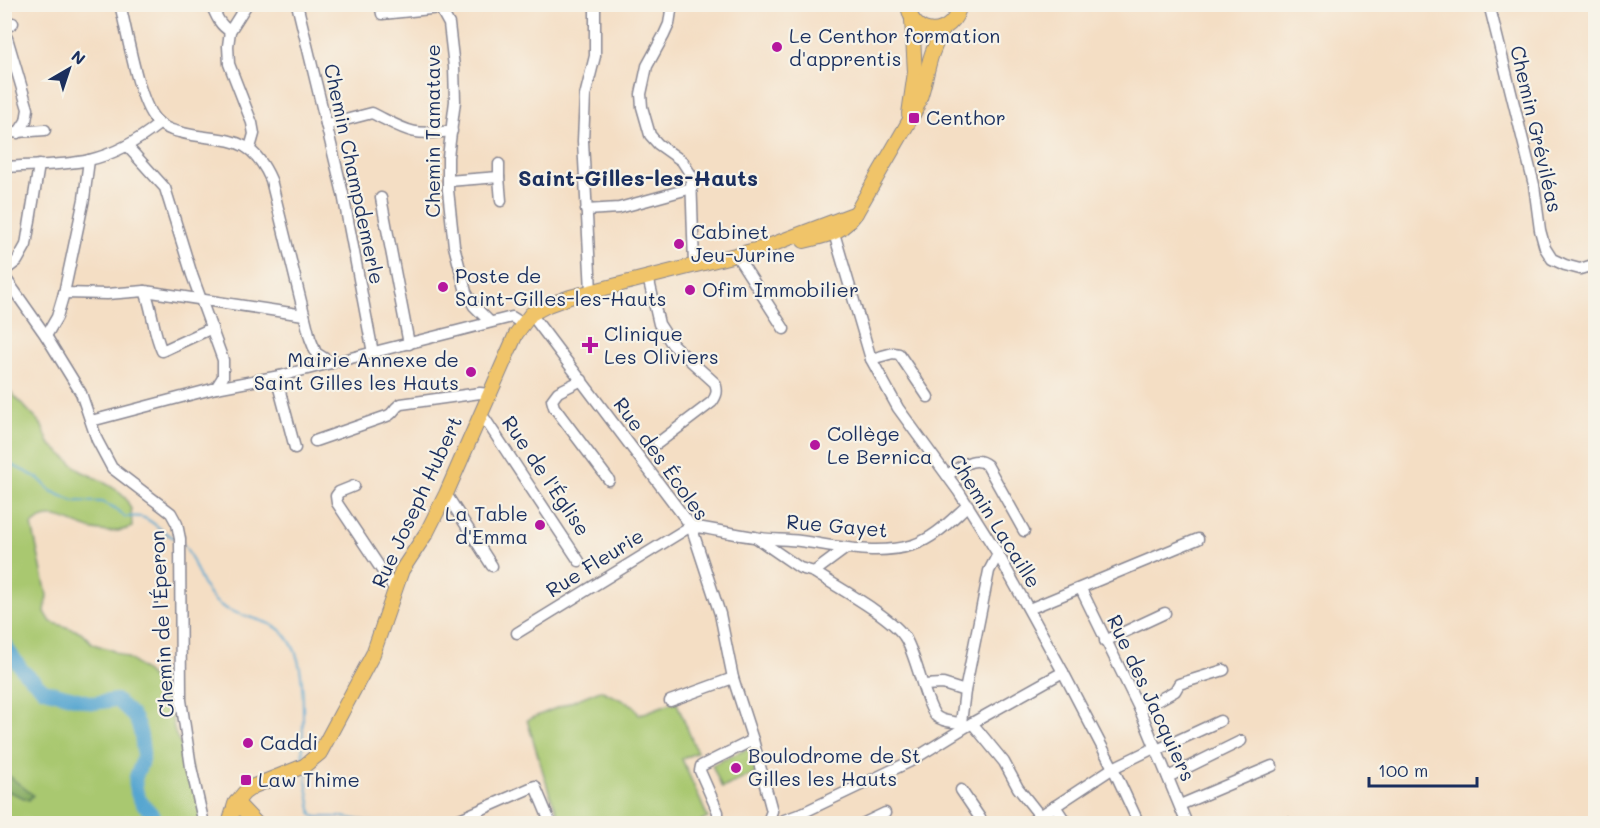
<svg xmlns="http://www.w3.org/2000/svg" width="1600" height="828" font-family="Mali,sans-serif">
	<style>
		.green { fill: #a9c870; stroke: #627c67; stroke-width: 1.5 }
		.forest { fill: #86ac62; stroke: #506e60; stroke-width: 1.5 }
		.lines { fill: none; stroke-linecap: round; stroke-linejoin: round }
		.stream { stroke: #56a6d0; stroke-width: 2 }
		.river { stroke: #56a6d0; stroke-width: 14 }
		.minor-casing { stroke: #888691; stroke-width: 13 }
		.major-casing { stroke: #888691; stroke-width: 16 }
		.minor { stroke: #fff; stroke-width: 10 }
		.major { stroke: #f0c469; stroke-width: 14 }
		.poi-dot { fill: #b5179e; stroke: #f7f3e8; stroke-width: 2 }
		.labels { text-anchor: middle; stroke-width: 4.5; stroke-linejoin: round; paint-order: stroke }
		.poi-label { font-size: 20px; fill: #1b2f5e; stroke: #f7f3e8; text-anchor: start }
		.street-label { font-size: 20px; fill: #1b2f5e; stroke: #f7f3e8 }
		.quarter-label { font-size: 22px; font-weight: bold; fill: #1b2f5e; stroke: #f7f3e8 }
	</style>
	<rect width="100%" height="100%" fill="#f7f3e8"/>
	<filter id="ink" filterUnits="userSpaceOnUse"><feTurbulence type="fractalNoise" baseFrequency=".0167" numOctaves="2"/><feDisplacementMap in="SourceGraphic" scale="12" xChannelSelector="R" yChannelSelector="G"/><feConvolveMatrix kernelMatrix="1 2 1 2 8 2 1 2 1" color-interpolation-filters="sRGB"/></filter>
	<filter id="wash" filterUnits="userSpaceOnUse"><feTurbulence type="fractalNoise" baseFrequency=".008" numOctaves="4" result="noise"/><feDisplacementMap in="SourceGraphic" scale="24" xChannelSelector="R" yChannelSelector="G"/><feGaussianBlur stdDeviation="1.35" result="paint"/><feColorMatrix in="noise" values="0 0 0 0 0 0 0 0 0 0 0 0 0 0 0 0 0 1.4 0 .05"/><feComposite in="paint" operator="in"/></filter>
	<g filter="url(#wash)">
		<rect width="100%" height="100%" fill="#f4dec4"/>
		<g class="green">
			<path d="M4,385L41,424L49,443L81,471L100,480L117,490L126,499L131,509L132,527C120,532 107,533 94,530C71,525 53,506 32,525L47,595L45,612L51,622L81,632L93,644L109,649L128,658L146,672L161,687L170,709L175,733L191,767L204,823H5Z"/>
			<path d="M600,690L633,705L639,715L676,701L697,752L682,759L708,818L696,824L562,823L550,795L527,720Z"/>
			<path d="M751,747L760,771L722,788L712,765Z"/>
		</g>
		<path class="forest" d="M5,775H8L33,795L29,800L5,790Z"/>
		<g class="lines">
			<g class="stream">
				<path d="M4,461L38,478L51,491L66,498L73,501L102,502L115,508L125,517C130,517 136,516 141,517C153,519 161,533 175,538"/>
				<path d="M184,545C196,561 198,583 212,598C226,614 251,616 270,624C315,643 300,723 303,761"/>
				<path d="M308,770L306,780L312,815L317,817H342L382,824"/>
			</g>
			<path class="river" d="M4,640L9,651L23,671L44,690L93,703L116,700C133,713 140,722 142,743C142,747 144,753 143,757C140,773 132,773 137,793C140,806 153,810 158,824"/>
		</g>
	</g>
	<g filter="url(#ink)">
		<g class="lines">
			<defs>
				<g id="minor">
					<path d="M120,4C127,32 138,100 155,119C162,127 169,130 179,132C223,144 249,130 271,180L310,338L316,353L332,363"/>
					<path d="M211,4C216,15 219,25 230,31"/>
					<path d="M247,4L230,31L228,46L229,64L252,123L254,134L250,148"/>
					<path d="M297,4L343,194L373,353"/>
					<path d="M380,4L382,14L440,8"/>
					<path d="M438,4L449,24L454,67L455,101L448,157V190L454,246L466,292L474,306L490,322"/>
					<path d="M672,4L669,24L664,35L647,66L641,94L642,107L650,135L658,144L682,161L691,175L694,265"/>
					<path d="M1489,4L1534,185L1540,230L1545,248L1552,259L1565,265L1580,269L1596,264"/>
					<path d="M441,9L476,4"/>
					<path d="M4,29L13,23"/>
					<path d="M4,37L7,38L28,109L26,121L18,133"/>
					<path d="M326,125L372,113C408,131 410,136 452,131"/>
					<path d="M4,133L45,130"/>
					<path d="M127,146L165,188L192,275L223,360V377L216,388"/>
					<path d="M499,164V177"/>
					<path d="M4,167C31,165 63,166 89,160C115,154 139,140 159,124"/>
					<path d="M448,181L499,177L501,201"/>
					<path d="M381,198L409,344"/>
					<path d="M586,210L619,208L692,188"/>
					<path d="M834,233L871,359L898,408L959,492L998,554L1063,672L1113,768L1139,824"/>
					<path d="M737,256L784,329"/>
					<path d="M4,271L17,261L26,245L39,165"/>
					<path d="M4,276L46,336L81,393L97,440L112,468L171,513L177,524L180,539L181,700L191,767L204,824"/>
					<path d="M648,277L659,324L672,344L715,383C718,391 717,395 712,402L658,443"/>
					<path d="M145,291C153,311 153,332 162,351L212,328"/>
					<path d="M591,291L583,141L585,96L595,56V4"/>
					<path d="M64,293L107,294L145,291L304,315"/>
					<path d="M531,314L691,526L720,614L733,678L753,740L772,811L767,824"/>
					<path d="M46,336L57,317L64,293L84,199L89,160"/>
					<path d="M871,359L893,353L899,354L928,397"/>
					<path d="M280,376L279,388L295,448"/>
					<path d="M582,380L558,392L552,400L554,407L609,480"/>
					<path d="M480,416L485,419L579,561"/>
					<path d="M91,421L216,388L280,376L512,317L523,324"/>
					<path d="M315,441L387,416C394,414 394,407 401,404L480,393L489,394"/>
					<path d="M947,475C960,468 974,454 987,465L1024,531"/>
					<path d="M354,486L339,492L336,496L337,503L395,590"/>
					<path d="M446,494L492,566"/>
					<path d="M691,526C712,529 733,534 754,537C769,540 785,539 800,541C837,546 876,556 913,545C935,538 951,520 968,505"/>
					<path d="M755,537L800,568L814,572C837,587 889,615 904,636C916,652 926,709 937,717C947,724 957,720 967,726"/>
					<path d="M814,572L845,549"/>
					<path d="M1081,589L1140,710L1187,824"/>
					<path d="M1029,609L1198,539"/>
					<path d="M517,633L691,526"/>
					<path d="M1105,641L1165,613"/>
					<path d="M923,685L943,684L965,691"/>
					<path d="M670,701L733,678"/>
					<path d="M1140,710L1175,691L1179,684L1224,670"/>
					<path d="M961,723L965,691L989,571L998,554"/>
					<path d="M972,723L1004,762L1018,788L1040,816"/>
					<path d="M1157,750L1220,721"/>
					<path d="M1168,777L1241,741"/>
					<path d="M961,790L984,824"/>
					<path d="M1180,805L1272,766"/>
					<path d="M1055,806L1067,824"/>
					<path d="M444,824L462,818L535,786L551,824"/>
					<path d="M711,824L718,819V812L700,771L701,766L753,740"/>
					<path d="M773,824L798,815L909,762L972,723L1063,672"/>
					<path d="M862,824L885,813"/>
					<path d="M1028,824L1113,768L1156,747"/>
					<path d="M1288,824V823"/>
				</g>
				<g id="major">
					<path d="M908,4C911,40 954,39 960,4"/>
					<path d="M909,114L915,72L912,20"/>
					<path d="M804,241C828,235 841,234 856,213L915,111C928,83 925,59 943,30"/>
					<path d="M236,802L257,824"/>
					<path d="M229,824L235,804L244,793L254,786L304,766L320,753L373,654L402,570L427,532L446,494L516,334L531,314L548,305L570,297L763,248L856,213"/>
				</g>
			</defs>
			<use href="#minor" class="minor-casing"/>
			<use href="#major" class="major-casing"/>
			<use href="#minor" class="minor"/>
			<use href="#major" class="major"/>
		</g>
	</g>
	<g class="poi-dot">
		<circle cx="777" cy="47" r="6"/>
		<rect x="908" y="112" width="12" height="12" rx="3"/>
		<circle cx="679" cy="244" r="6"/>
		<circle cx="443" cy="287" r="6"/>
		<circle cx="690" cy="290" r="6"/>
		<path d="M587 336h6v6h6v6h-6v6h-6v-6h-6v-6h6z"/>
		<circle cx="471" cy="372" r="6"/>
		<circle cx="815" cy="445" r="6"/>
		<circle cx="540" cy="525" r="6"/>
		<circle cx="248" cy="743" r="6"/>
		<circle cx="736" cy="768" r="6"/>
		<rect x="240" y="774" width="12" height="12" rx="3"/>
	</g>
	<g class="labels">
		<g class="poi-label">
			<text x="789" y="43">Le Centhor formation<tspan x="789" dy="23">d'apprentis</tspan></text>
			<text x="926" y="125">Centhor</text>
			<text x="691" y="239">Cabinet<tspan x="691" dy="23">Jeu-Jurine</tspan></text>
			<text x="455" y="283">Poste de<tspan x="455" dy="23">Saint-Gilles-les-Hauts</tspan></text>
			<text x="702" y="297">Ofim Immobilier</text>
			<text x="604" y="341">Clinique<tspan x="604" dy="23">Les Oliviers</tspan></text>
			<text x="459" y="367" text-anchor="end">Mairie Annexe de<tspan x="459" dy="23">Saint Gilles les Hauts</tspan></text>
			<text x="827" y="441">Collège<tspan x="827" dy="23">Le Bernica</tspan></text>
			<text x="528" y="521" text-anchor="end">La Table<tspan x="528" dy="23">d'Emma</tspan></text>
			<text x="260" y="750">Caddi</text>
			<text x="748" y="763">Boulodrome de St<tspan x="748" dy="23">Gilles les Hauts</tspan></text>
			<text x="258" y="787">Law Thime</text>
		</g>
		<g class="street-label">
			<text transform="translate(1536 129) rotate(77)" y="7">Chemin Gréviléas</text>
			<text transform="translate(433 131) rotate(-90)" y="7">Chemin Tamatave</text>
			<text transform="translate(354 174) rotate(78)" y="7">Chemin Champdemerle</text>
			<text transform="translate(661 459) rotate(54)" y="7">Rue des Écoles</text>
			<text transform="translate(546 476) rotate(56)" y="7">Rue de l'Église</text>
			<text transform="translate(417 502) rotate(-65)" y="7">Rue Joseph Hubert</text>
			<text transform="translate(995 521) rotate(58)" y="7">Chemin Lacaille</text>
			<text transform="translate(837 526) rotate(5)" y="7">Rue Gayet</text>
			<text transform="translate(595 563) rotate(-32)" y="7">Rue Fleurie</text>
			<text transform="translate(162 624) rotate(-93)" y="7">Chemin de l'Éperon</text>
			<text transform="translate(1151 698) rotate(65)" y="7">Rue des Jacquiers</text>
		</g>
		<g class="quarter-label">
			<text x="638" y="186">Saint-Gilles-les-Hauts</text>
		</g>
	</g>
	<rect width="1600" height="828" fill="none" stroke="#f7f3e8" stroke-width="24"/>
	<g transform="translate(69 69) rotate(39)" stroke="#f7f3e8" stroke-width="4.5" paint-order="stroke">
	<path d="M0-4.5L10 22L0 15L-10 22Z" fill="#1b2f5e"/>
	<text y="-9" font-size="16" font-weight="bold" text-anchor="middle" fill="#1b2f5e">N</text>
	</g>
	<path d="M1369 777v9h108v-9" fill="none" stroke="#1b2f5e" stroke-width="3"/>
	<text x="1378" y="777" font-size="18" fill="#1b2f5e" stroke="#f7f3e8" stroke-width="4.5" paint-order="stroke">100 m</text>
</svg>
